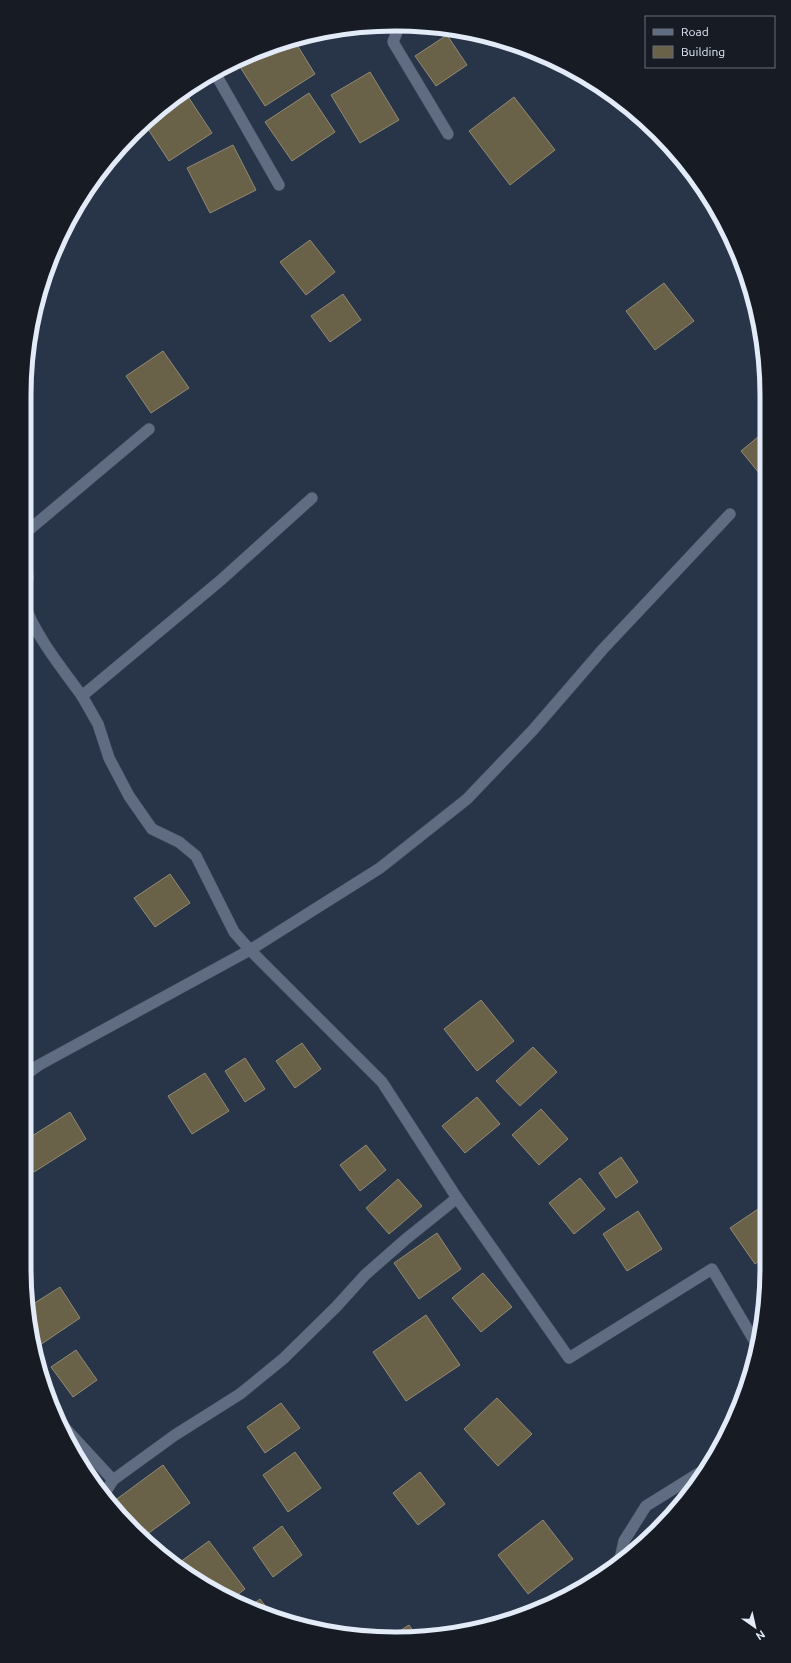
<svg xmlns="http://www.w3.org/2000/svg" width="791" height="1663" font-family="Ubuntu,sans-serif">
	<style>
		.building { fill: #6a6149; stroke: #938a71 }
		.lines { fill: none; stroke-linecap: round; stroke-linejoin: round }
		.minor-casing { stroke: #475161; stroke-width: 12 }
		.minor { stroke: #5f6c82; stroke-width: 11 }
		.rim { fill: none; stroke: #e3ebf8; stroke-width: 5 }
	</style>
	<rect width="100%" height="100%" fill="#283447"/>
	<g class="building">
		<path d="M447,35L467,65L436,86L415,56Z"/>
		<path d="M294,40L315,74L265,106L240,67L272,47Z"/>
		<path d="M370,72L399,120L360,143L331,95Z"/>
		<path d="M185,92L212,133L169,161L144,123Z"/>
		<path d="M309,93L335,132L292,161L265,122Z"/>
		<path d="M514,97L555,150L510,185L469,131Z"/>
		<path d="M233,145L256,190L210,213L187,168Z"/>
		<path d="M310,240L335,272L306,295L280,262Z"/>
		<path d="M664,283L694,321L655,350L626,311Z"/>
		<path d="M343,294L361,320L330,342L311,316Z"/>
		<path d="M163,351L189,388L151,413L126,376Z"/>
		<path d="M764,432V479L741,451Z"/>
		<path d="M170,874L190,903L155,927L134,898Z"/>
		<path d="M481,1000L514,1041L477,1071L444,1029Z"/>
		<path d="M302,1043L321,1069L295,1088L276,1061Z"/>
		<path d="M533,1047L557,1072L520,1106L496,1081Z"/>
		<path d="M245,1058L265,1089L245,1102L225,1071Z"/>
		<path d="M205,1073L229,1111L192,1134L168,1096Z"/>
		<path d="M477,1097L500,1124L465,1153L442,1126Z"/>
		<path d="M541,1109L568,1139L539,1165L512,1135Z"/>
		<path d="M70,1112L86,1139L34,1172L24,1155V1141Z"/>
		<path d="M366,1145L386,1170L360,1191L340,1165Z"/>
		<path d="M621,1157L638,1182L616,1198L599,1173Z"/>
		<path d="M580,1178L605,1209L574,1234L549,1203Z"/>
		<path d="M398,1179L422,1206L389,1234L366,1208Z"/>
		<path d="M767,1203V1255L755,1264L730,1228Z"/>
		<path d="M638,1211L662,1249L627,1271L603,1234Z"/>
		<path d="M437,1233L461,1269L419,1299L394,1263Z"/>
		<path d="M483,1273L512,1307L481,1332L452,1298Z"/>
		<path d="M60,1287L80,1318L37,1347L30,1306Z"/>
		<path d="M426,1315L460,1365L406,1401L373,1352Z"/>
		<path d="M76,1350L97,1380L73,1397L51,1367Z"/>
		<path d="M497,1398L532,1434L498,1466L464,1429Z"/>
		<path d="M281,1403L300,1428L265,1453L247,1427Z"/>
		<path d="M295,1452L321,1488L288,1512L263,1475Z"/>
		<path d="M163,1465L190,1503L142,1538L110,1504Z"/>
		<path d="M420,1472L445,1504L418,1525L393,1493Z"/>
		<path d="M543,1520L573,1559L528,1594L498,1555Z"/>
		<path d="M282,1526L302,1555L273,1577L253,1548Z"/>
		<path d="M209,1541L245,1589L233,1598L210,1589L176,1565Z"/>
		<path d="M260,1599L270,1612L252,1605Z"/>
		<path d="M409,1625L416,1635L395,1634Z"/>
	</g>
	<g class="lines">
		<defs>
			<g id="minor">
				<path d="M400,24L393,42L448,134"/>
				<path d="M215,73L279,185"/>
				<path d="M24,534L149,429"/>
				<path d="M24,595L28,577L24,554"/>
				<path d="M24,604C37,638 61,667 82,696L221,580L312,498"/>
				<path d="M82,696L98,724L109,758L129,796L152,829L179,842L196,856L234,932L250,950L380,868L467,799L533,730L603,649L730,514"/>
				<path d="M24,1076L39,1065L250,950L382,1082L457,1198L569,1358L712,1269L758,1347"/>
				<path d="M65,1428L113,1480L175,1435L240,1394L283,1359L336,1307L365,1275L406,1239L457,1198"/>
				<path d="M103,1496L113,1480"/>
				<path d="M619,1564L624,1541L646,1506L699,1473"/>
			</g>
		</defs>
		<use href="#minor" class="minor-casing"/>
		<use href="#minor" class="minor"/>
	</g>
	<path d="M0 0H791V1663H0ZM395 31H396A364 364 0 0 1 760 395V1268A364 364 0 0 1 396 1632H395A364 364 0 0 1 31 1268V395A364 364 0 0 1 395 31Z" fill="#161b24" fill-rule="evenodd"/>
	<path class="rim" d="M395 31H396A364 364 0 0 1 760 395V1268A364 364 0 0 1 396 1632H395A364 364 0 0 1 31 1268V395A364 364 0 0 1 395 31Z"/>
	<rect x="645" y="16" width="130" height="52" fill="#161b24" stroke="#686e79"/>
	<rect x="653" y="29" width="20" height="6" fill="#5f6c82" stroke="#686e79"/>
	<text x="681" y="36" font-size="12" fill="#e3ebf8">Road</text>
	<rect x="653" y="46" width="20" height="12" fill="#6a6149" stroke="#686e79"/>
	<text x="681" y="56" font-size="12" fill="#e3ebf8">Building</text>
	<g transform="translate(755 1627) rotate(146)" stroke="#161b24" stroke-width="3" paint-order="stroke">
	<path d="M0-3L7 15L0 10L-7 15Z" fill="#e3ebf8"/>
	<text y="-6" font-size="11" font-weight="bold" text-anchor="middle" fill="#e3ebf8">N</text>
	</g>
</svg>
